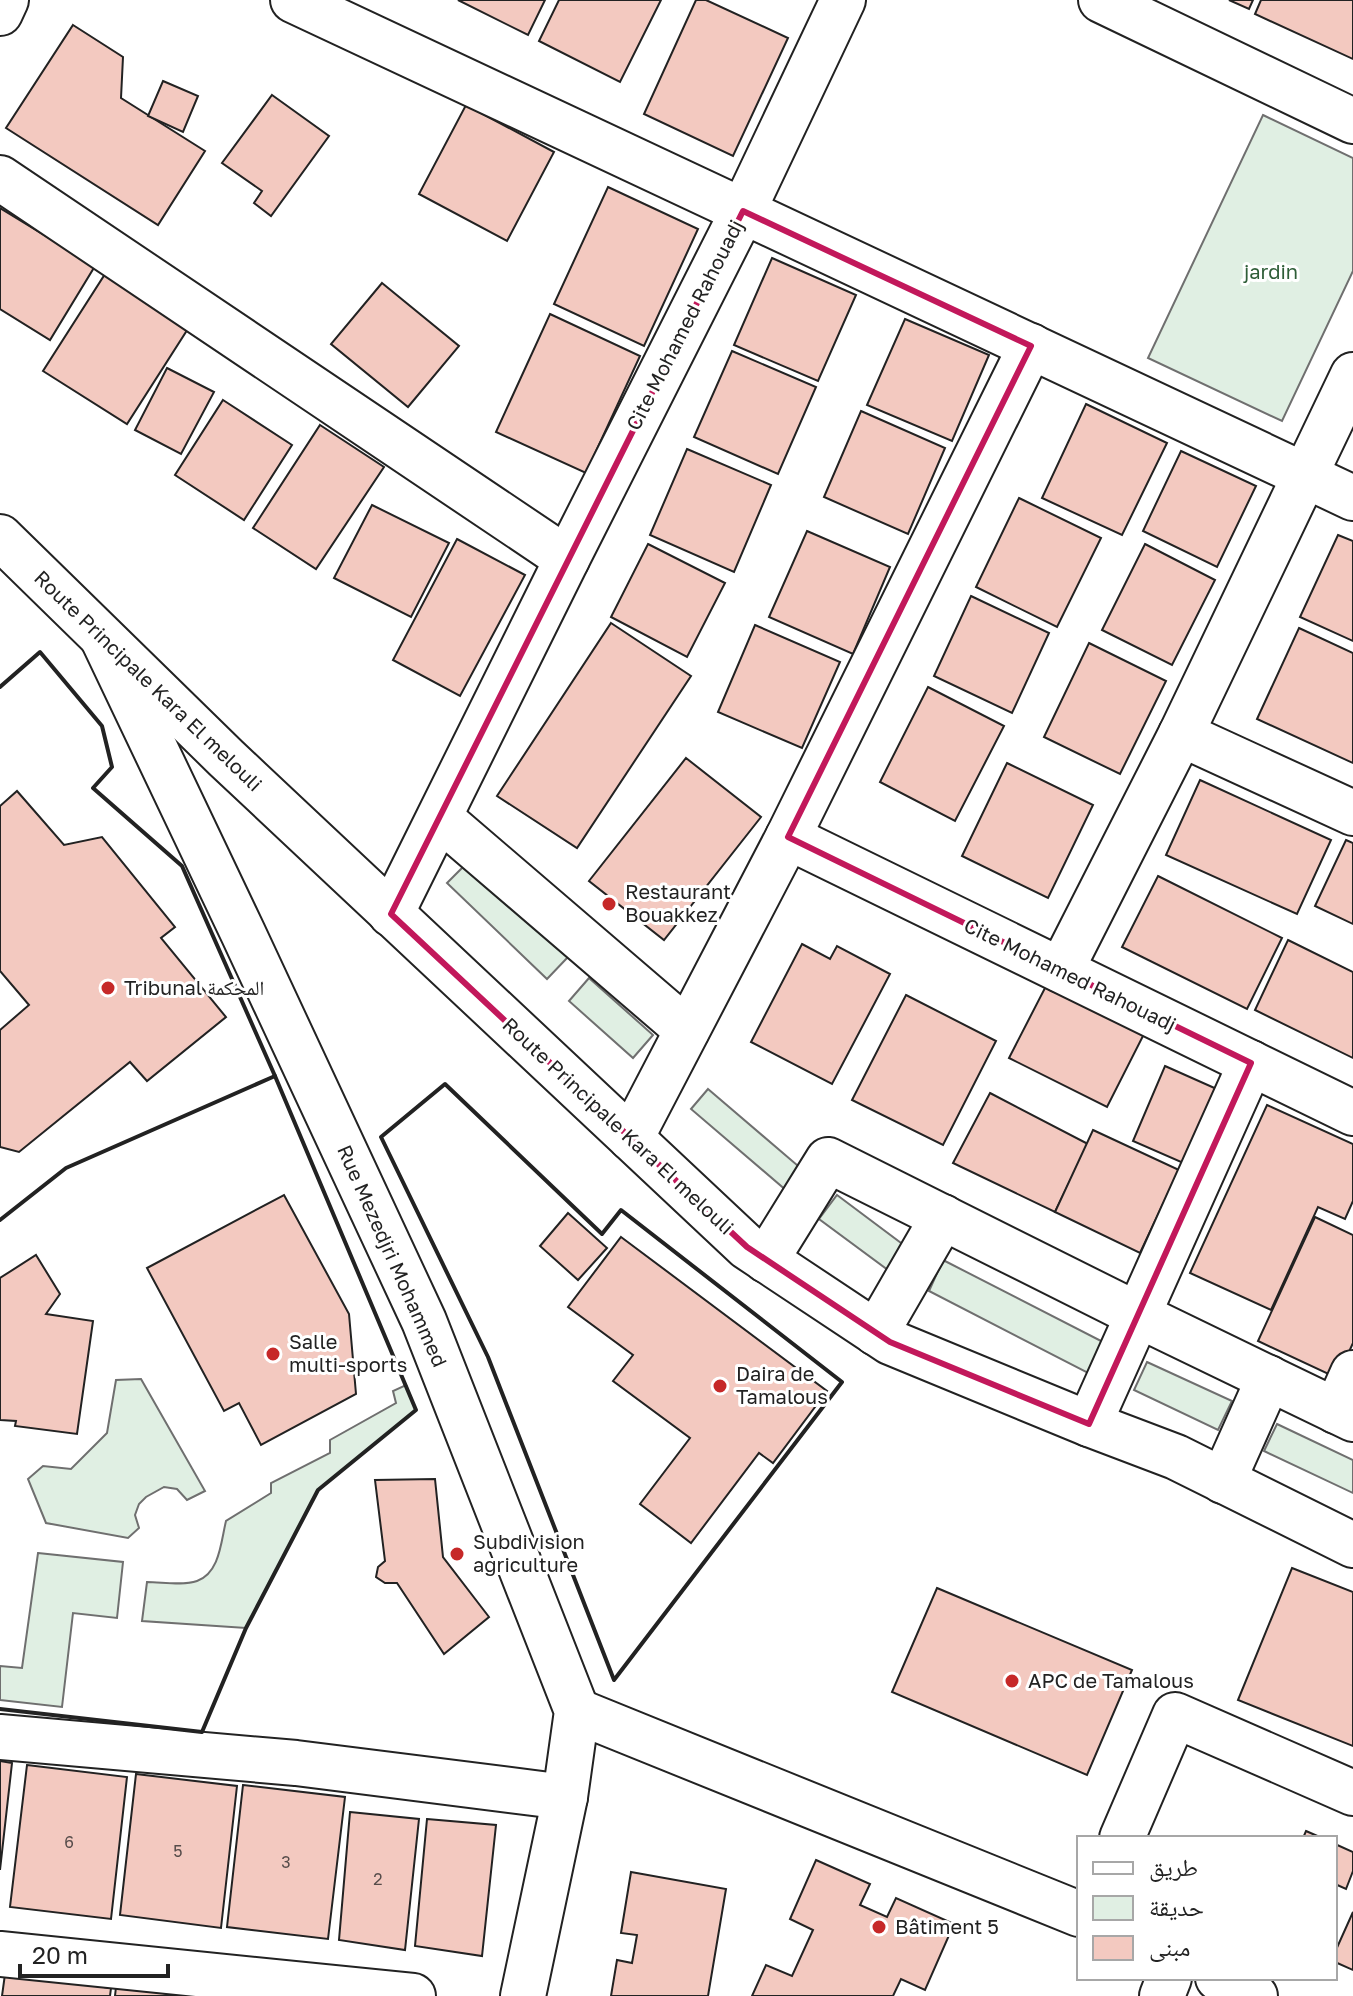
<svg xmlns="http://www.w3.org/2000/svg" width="1353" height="1996" font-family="'Golos Text','Noto Naskh Arabic',sans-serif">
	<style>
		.green { fill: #e0efe3; stroke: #6f6f6f; stroke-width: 2 }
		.building { fill: #f3c9c0; stroke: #222; stroke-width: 2 }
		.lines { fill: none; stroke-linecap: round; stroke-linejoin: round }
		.minor-casing { stroke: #222; stroke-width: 48 }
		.secondary-casing { stroke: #222; stroke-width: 48 }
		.minor { stroke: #fff; stroke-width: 44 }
		.secondary { stroke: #fff; stroke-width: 44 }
		.wall { stroke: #222; stroke-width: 4 }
		.marked { fill: none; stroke: #c2185b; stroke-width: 6; stroke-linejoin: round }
		.poi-dot { fill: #c62828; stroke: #fff; stroke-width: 3 }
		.labels { text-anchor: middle; stroke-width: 6; stroke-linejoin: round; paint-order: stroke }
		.number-label { font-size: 16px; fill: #564c4a }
		.park-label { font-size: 20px; fill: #2f5e38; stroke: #fff }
		.street-label { font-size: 20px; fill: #222; stroke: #fff }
		.poi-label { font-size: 20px; fill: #222; stroke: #fff; text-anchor: start }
	</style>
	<rect width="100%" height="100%" fill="#fff"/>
	<g class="green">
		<path d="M1263,115L1353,158V271L1282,421L1148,358Z"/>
		<path d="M468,862L568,957L547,979L447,883Z"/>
		<path d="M589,978L653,1035L633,1058L569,1001Z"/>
		<path d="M708,1089L804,1171L787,1191L691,1109Z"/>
		<path d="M837,1195L905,1246L888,1270L819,1219Z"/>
		<path d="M943,1260L1105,1343L1090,1374L929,1291Z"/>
		<path d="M1147,1362L1232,1401L1218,1430L1134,1390Z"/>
		<path d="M141,1379L205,1491L187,1500L177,1489L164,1487L146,1497L139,1504L135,1515L139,1528L128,1538L46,1523L28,1479L43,1466L71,1469L107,1433L116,1380Z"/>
		<path d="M406,1385L416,1410L318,1490L246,1628L142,1621L147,1582C162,1582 183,1586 197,1581C220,1573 221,1541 226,1521L271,1493V1483L330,1453V1440L396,1403L393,1391Z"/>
		<path d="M1277,1424L1353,1460V1493L1264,1451Z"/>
		<path d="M38,1553L123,1562L117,1618L73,1613L62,1707L0,1700V1666L22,1668Z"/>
	</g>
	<g class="building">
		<path d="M458,0H545L528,35Z"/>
		<path d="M559,0H661L620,82L539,41Z"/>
		<path d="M696,0H706L788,38L733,156L644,114Z"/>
		<path d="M1229,0H1253L1249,9Z"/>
		<path d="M1261,0H1353V59L1255,14Z"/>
		<path d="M73,25L123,57L121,98L205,151L158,225L6,128Z"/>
		<path d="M163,81L198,96L183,132L148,116Z"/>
		<path d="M272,95L329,136L271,216L254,203L262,191L222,163Z"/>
		<path d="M466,105L554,152L507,241L419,194Z"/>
		<path d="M608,187L698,229L644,346L554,304Z"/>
		<path d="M0,208L95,266L50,340L0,309Z"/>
		<path d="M772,258L856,295L818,381L734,345Z"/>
		<path d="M107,271L191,324L127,424L43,371Z"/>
		<path d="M382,283L459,346L408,407L331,344Z"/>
		<path d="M550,314L640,356L586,473L496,432Z"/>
		<path d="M905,319L989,355L952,441L867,405Z"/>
		<path d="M732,351L816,387L778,474L694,437Z"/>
		<path d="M167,368L214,392L181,454L135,430Z"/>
		<path d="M223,400L292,445L244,520L175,475Z"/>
		<path d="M1086,404L1167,443L1122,535L1042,498Z"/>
		<path d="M861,411L945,448L908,534L824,497Z"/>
		<path d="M320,425L384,467L316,569L253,528Z"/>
		<path d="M687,449L771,485L734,572L650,535Z"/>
		<path d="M1181,451L1256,486L1217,567L1143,531Z"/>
		<path d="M1019,498L1101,538L1057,627L976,587Z"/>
		<path d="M372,505L449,543L411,617L334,578Z"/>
		<path d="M807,531L890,567L853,654L769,617Z"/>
		<path d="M1338,535L1353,541V641L1300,617Z"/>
		<path d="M457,539L525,575L460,696L393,660Z"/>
		<path d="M648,544L725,583L687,657L611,617Z"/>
		<path d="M1145,544L1215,580L1172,665L1102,630Z"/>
		<path d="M971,596L1049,633L1012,713L934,676Z"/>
		<path d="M611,623L691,676L577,848L497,796Z"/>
		<path d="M755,625L840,662L802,748L718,712Z"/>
		<path d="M1299,628L1353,653V763L1257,719Z"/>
		<path d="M1089,643L1166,681L1120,774L1044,737Z"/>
		<path d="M928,687L1004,726L955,821L880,782Z"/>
		<path d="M686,758L761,817L664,940L589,881Z"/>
		<path d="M1007,763L1093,805L1048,898L962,856Z"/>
		<path d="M1200,780L1331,840L1297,914L1166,855Z"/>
		<path d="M17,791L64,845L102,837L175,927L161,938L226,1017L147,1081L130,1062L19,1152L0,1147V1030L29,1005L0,971V806Z"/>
		<path d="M1346,840L1353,843V924L1315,906Z"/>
		<path d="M1158,876L1282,938L1247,1009L1122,947Z"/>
		<path d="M1288,940L1353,972V1058L1255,1010Z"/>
		<path d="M802,944L830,959L837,946L890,974L832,1084L751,1042Z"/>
		<path d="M1046,986L1144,1034L1107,1107L1009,1058Z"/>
		<path d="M906,995L996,1041L943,1145L852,1100Z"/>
		<path d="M1165,1066L1246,1102L1213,1176L1133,1141Z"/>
		<path d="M990,1093L1088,1144L1055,1212L953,1163Z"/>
		<path d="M1267,1105L1353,1144V1201L1345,1219L1318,1207L1271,1310L1190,1273Z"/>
		<path d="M1093,1130L1179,1170L1140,1253L1055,1212Z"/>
		<path d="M284,1195L349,1314L356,1394L261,1445L239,1403L224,1411L147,1268Z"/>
		<path d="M568,1213L607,1248L578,1280L540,1246Z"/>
		<path d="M1315,1217L1353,1235V1343L1337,1378L1258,1341Z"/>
		<path d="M621,1237L827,1391L773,1463L759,1453L691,1543L640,1504L690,1438L613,1381L633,1355L568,1307Z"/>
		<path d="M36,1255L60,1294L46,1314L93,1321L77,1434L15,1426L16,1421L0,1420V1278Z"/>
		<path d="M435,1479L443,1557L489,1617L444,1654L397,1583H385L376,1577L378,1567L385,1561L375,1480Z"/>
		<path d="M1292,1568L1353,1592V1746L1238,1700Z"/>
		<path d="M937,1588L1132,1670L1087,1775L892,1692Z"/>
		<path d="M0,1761L12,1763L0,1870Z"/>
		<path d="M27,1765L127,1777L111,1919L10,1907Z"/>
		<path d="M136,1774L237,1786L221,1928L120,1915Z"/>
		<path d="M243,1785L345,1797L328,1939L227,1927Z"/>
		<path d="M350,1812L419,1819L405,1950L339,1940Z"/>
		<path d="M427,1819L496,1825L482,1956L415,1946Z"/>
		<path d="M1306,1831L1322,1838H1303Z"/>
		<path d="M1335,1844L1353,1852V1871L1346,1889L1335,1884Z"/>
		<path d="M816,1860L870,1884L860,1905L887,1917L896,1898L954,1924L925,1990L901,1979L893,1996H752L766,1965L792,1976L813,1930L790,1919Z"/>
		<path d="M631,1872L726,1889L708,1996H611L617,1960L632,1963L637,1935L621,1933Z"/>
		<path d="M1353,1912V1970L1335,1962V1952Z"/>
		<path d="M5,1974L111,1988L110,1996H2Z"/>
		<path d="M116,1987L186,1996H115Z"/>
	</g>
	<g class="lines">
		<defs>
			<g id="minor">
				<path d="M293,0L743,211L843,0"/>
				<path d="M1101,0L1353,121"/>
				<path d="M0,13L6,0"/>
				<path d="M0,178L567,559"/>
				<path d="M103,639L243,933L424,1321L577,1711L565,1797L523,1996"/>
				<path d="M1181,734L1353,813"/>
				<path d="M440,818L687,1030"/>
				<path d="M788,837L1353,1113"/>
				<path d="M391,914L567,559L743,211L1353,498"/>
				<path d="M1061,970L1181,734L1353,375"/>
				<path d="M631,1138L788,837L1031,346"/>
				<path d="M766,1260L828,1160L1138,1315L1353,1419"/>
				<path d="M876,1333L943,1217"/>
				<path d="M1336,1411L1353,1373"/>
				<path d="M1089,1424L1251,1063"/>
				<path d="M1223,1481L1269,1378"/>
				<path d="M577,1711L1079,1914"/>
				<path d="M0,1737L296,1763L565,1797"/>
				<path d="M1122,1838L1175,1715L1353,1793"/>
				<path d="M0,1954L413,1996"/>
				<path d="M1218,1978L1255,1996"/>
				<path d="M1162,1996L1169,1978"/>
			</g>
			<path id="secondary" d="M0,537L226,758L747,1247L890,1342L1089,1424L1176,1457L1353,1545"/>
		</defs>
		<use href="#minor" class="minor-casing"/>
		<use href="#secondary" class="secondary-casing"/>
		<use href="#minor" class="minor"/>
		<use href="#secondary" class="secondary"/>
		<g class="wall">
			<path d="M0,687L40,652L102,726L112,767L93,788L182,866L275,1076"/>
			<path d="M445,1084L602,1234L621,1210L842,1382L614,1680L488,1357L381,1137Z"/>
			<path d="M0,1220L66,1168L275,1076L416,1410L318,1490L246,1628L202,1732L0,1709"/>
		</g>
	</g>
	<path class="marked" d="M743,211L1031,346L788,837L1251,1063L1089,1424L890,1342L747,1247L391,914Z"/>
	<g class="poi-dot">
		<circle cx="609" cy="904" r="8"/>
		<circle cx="108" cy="988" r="8"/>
		<circle cx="273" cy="1354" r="8"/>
		<circle cx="720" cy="1386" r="8"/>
		<circle cx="457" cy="1554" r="8"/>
		<circle cx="1012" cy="1681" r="8"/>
		<circle cx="879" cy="1927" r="8"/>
	</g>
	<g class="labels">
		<g class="number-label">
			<text x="69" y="1848">6</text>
			<text x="178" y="1857">5</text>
			<text x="286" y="1868">3</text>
			<text x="378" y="1885">2</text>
		</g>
		<g class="park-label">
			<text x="1271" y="279">jardin</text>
		</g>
		<g class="street-label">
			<text transform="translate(685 325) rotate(-63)" y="7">Cite Mohamed Rahouadj</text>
			<text transform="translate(148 681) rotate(44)" y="7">Route Principale Kara El melouli</text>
			<text transform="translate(1070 975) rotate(26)" y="7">Cite Mohamed Rahouadj</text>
			<text transform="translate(618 1126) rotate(43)" y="7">Route Principale Kara El melouli</text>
			<text transform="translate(392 1256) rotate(66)" y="7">Rue Mezedjri Mohammed</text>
		</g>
		<g class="poi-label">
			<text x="625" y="899">Restaurant<tspan x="625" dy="23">Bouakkez</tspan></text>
			<text x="124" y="995">Tribunal المحكمة</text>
			<text x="289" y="1349">Salle<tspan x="289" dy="23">multi-sports</tspan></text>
			<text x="736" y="1381">Daira de<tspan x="736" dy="23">Tamalous</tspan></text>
			<text x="473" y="1549">Subdivision<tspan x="473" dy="23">agriculture</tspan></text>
			<text x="1028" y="1688">APC de Tamalous</text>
			<text x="895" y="1934">Bâtiment 5</text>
		</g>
	</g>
	<rect x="1077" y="1836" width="260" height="144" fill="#ffffff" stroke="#a7a7a7" stroke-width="2"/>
	<rect x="1093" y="1862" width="40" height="12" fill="#ffffff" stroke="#a7a7a7" stroke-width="2"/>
	<text x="1149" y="1876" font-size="24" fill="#222222">طريق</text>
	<rect x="1093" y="1896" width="40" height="24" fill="#e0efe3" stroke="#a7a7a7" stroke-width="2"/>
	<text x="1149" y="1916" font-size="24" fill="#222222">حديقة</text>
	<rect x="1093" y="1936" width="40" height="24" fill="#f3c9c0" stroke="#a7a7a7" stroke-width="2"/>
	<text x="1149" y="1956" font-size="24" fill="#222222">مبنى</text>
	<path d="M20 1964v12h148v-12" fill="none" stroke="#222222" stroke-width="4"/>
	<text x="32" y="1964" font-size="24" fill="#222222" stroke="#ffffff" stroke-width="6" paint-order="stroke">20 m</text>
</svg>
